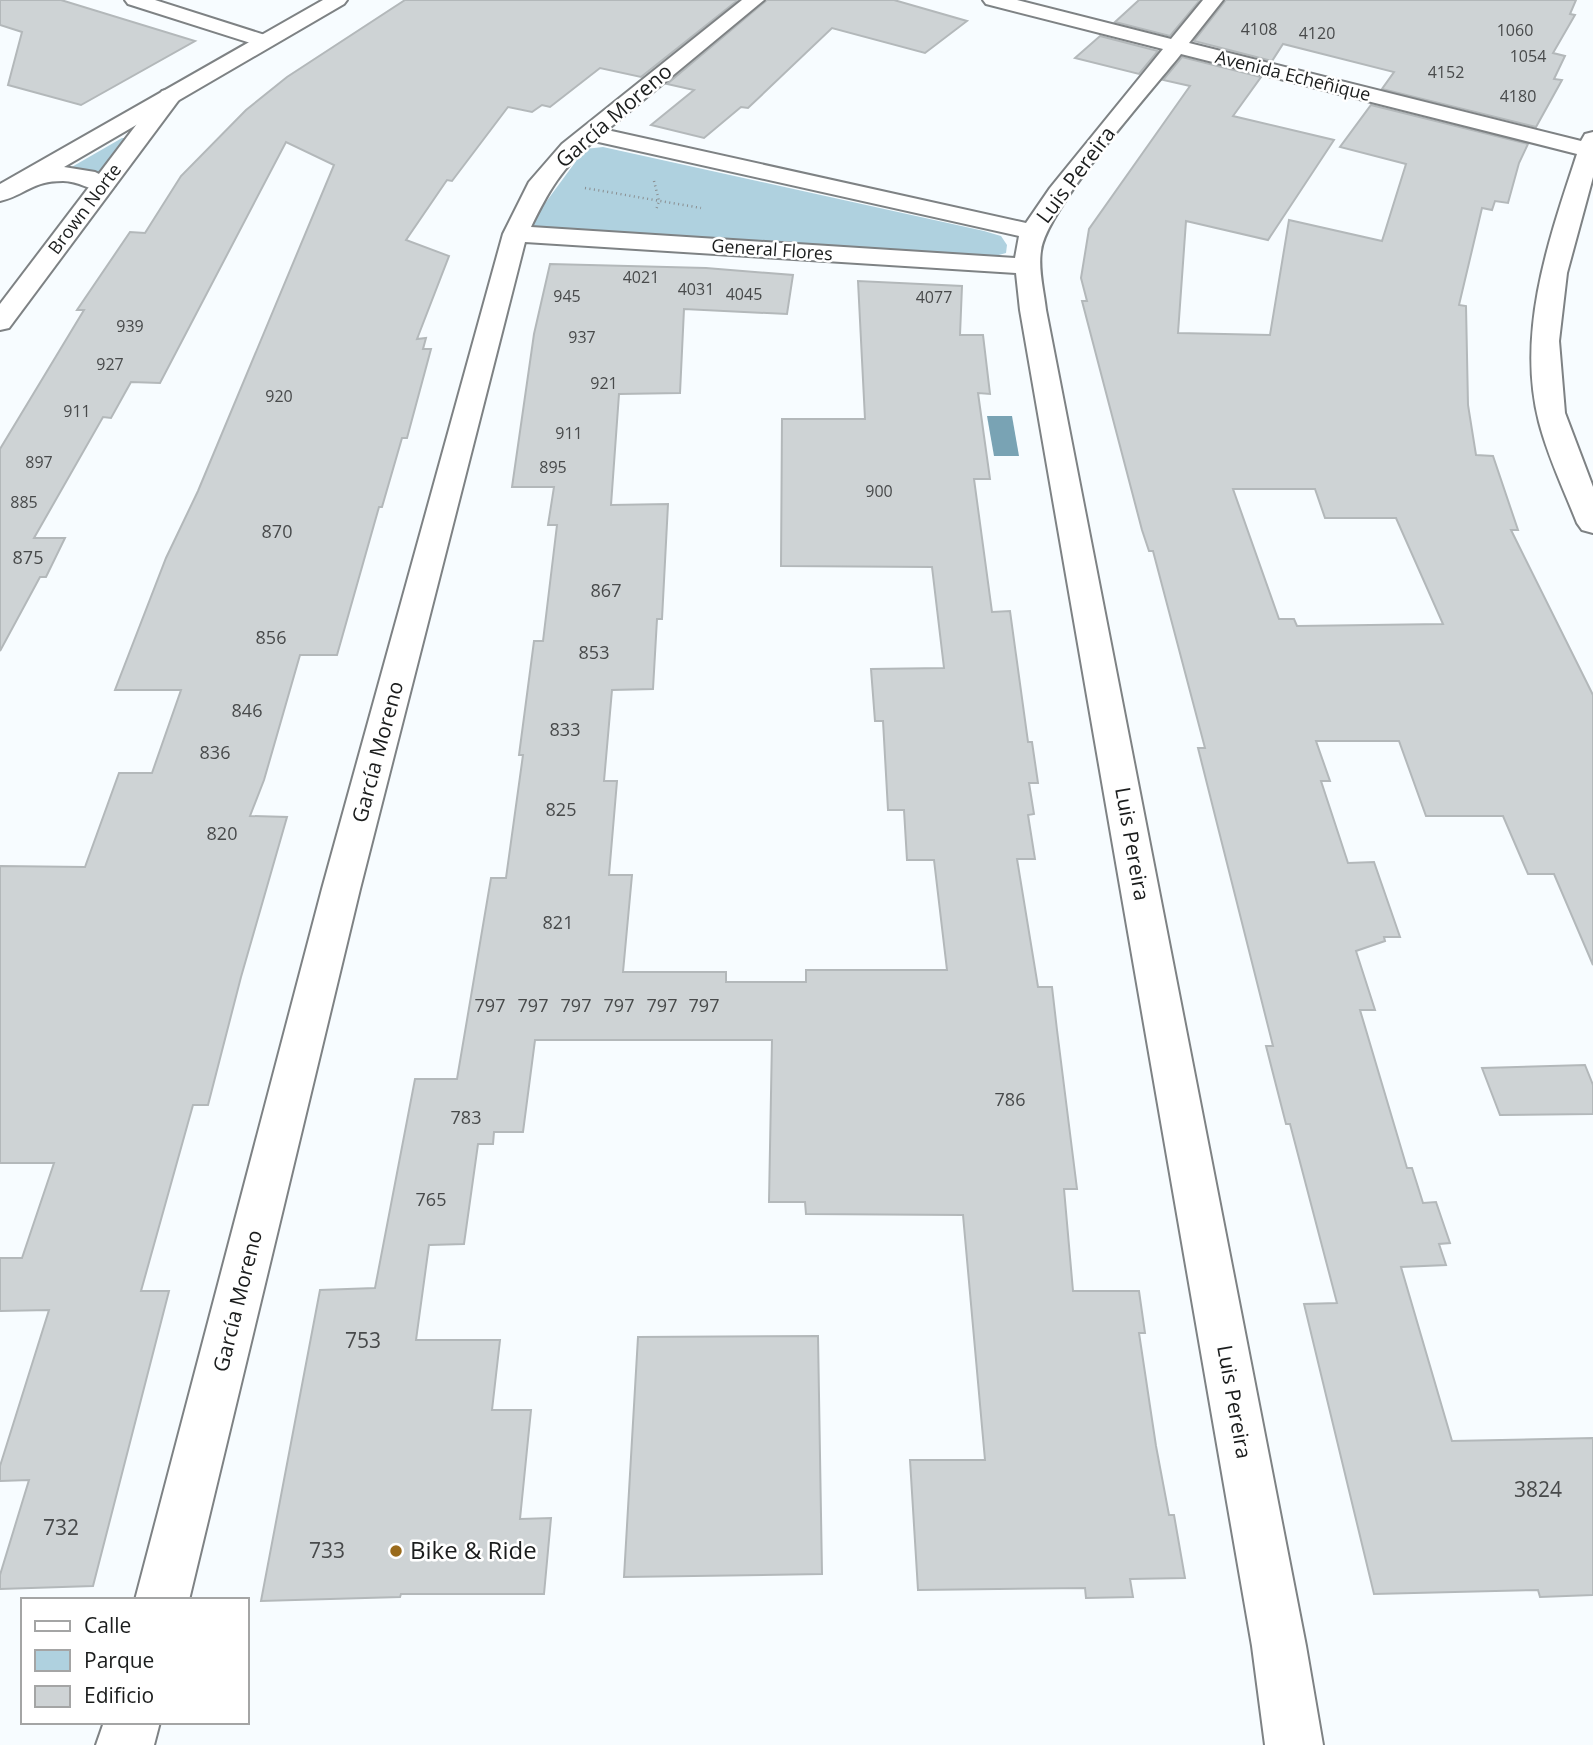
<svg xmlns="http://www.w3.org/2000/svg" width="1593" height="1745" font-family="'Open Sans',sans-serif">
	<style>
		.green { fill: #afd1df }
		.water { fill: #79a3b4 }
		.building { fill: #ced3d5; stroke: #b3b8ba; stroke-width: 2; fill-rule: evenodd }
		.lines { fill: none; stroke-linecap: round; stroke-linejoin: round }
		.minor-casing { stroke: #7e8284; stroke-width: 4 }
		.major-casing { stroke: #7e8284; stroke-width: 4 }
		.path { stroke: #8a8e90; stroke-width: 2.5; stroke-dasharray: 1 3.5; stroke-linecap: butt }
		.minor { fill: #fff; fill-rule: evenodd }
		.major { fill: #fff; fill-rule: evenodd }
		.poi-dot { fill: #9a6b1c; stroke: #fff; stroke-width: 2.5 }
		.labels { text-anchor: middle; stroke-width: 5; stroke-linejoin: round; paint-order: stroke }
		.far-number-label { font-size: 16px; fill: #484a4b }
		.far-street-label { font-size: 18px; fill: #1b1d1d; stroke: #fff }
		.number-label { font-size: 18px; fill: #484a4b }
		.street-label { font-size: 21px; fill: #1b1d1d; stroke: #fff }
		.near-number-label { font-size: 21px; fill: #484a4b }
		.near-poi-label { font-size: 24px; fill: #1b1d1d; stroke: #fff; text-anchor: start }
	</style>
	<rect width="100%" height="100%" fill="#f7fcff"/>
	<g class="green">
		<path d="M122,138H125L98,174L70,168Z"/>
		<path d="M603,147L984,231L1001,236L1007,245L1006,253L988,258L544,230L529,225L585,149Z"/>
	</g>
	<path class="water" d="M987,416H1012L1019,456H994Z"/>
	<g class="building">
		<path d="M0,0H61L195,41L81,105L8,85L22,32L0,25Z"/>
		<path d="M405,0H738L641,77L600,68L550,107L542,105L532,112L508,107L452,181L447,180L406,240L449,256L417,339L426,338L423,349H431L407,438H402L382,507H379L337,655H300L264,780L250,816L287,817L241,977L208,1105H193L141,1291H169L93,1586L0,1589V1575L29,1480L0,1481V1466L49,1310L0,1311V1258H22L54,1163H0V866L85,867L119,773H152L181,690H115L166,558L198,491L334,165L286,142L160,383L131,382L111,418L103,417L34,538H65L46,577H40L0,651V449L84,310H77L130,232L145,233L181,176L246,110L287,77Z"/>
		<path d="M767,0H894L967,21L925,53L832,28L748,108L741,107L704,138L651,125L694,90L667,84Z"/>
		<path d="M1139,0H1200L1170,36L1115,22Z"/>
		<path d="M1226,0H1576L1570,14L1575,15L1553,53L1565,56L1554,79L1562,80L1536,127L1382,89L1394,72L1283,44L1272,61L1194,41Z"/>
		<path d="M1100,36L1158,51L1139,74L1075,58Z"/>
		<path d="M1182,57L1261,77L1233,116L1334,140L1268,240L1186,221L1178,333L1270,335L1289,220L1382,241L1406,164L1340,147L1371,105L1528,144L1519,163L1508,203L1495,201L1492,210L1482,208L1459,305L1466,306L1468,405L1476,455L1493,456L1518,530H1511L1593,695V965L1554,874H1528L1503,816H1426L1399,741H1316L1330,781H1321L1348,863L1374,862L1400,937H1384L1385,941L1356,951L1375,1010H1360L1407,1168H1412L1423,1203L1436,1202L1450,1243L1439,1244L1446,1265L1401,1267L1452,1441L1593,1438V1595L1540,1597L1538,1590L1374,1594L1304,1304L1337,1303L1290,1124H1286L1266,1046H1273L1198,748H1205L1153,551H1149L1142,530L1082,301H1087L1081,278L1089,229L1190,86L1163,80ZM1233,489H1315L1325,518H1396L1443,624L1297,626L1294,619H1279Z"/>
		<path d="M550,264L706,268L793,275L787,314L684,309L680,393L619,394L611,505L668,504L662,619H657L653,689L612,690L604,781H617L609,875H632L623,972H726V982H806V970H947L934,860H907L904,810H888L883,721H875L871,669L944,668L932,567L781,566L782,419H865L858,281L962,286L960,335H983L990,394L978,393L990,479H974L992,612L1010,611L1028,742H1032L1038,783H1029L1034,814L1028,815L1035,859H1017L1038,987H1052L1057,1030L1077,1189H1064L1073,1291H1139L1145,1333H1139L1156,1446L1169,1515H1174L1185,1578L1130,1579L1133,1597L1086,1598L1085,1588L918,1590L910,1460H985L963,1215L806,1214L805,1202H769L772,1040H535L523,1132H494L493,1144H478L464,1244L429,1245L416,1340H500L492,1410H531L520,1519L551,1518L544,1594H401L400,1597L261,1601L320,1290L375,1288L415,1079H457L491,878H506L523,755H519L534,641H543L557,525H548L554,487H512L534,334Z"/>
		<path d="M1585,1065L1593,1085V1114L1500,1115L1482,1068Z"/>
		<path d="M818,1336L822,1574L624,1577L638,1337Z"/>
	</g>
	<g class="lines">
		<defs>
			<g id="minor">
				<path d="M125,0H155L271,37L274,41L271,45H257L128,4Z"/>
				<path d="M742,0H764L607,130L1026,223L1050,188L1163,49L986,4L983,0H1017L1171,39L1203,0H1223L1189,43L1581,141L1585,134L1593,132V177L1567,273L1559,341L1565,413L1593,487V533L1582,530L1577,523C1564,490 1548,457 1539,422C1516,332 1549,239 1577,154L1181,54C1150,93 1046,209 1041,251C1038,270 1044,291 1046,310L1306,1646L1323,1745H1265L1252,1646L1020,310L1016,273L525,242L360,889L189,1600H135L322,889L503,234L529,182L562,144ZM594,141L1019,236L1015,258L531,227C548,192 562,167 594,141Z"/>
				<path d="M170,89L178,91L181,96L178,101L9,328L0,330V304L162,91Z"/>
				<path d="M104,1722H160L154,1745H96Z"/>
			</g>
			<path id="major" d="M323,0H347L344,4L64,167L95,172L111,180L115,185L111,190C94,194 81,181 63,181C31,181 26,195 0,201V184Z"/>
		</defs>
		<use href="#minor" class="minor-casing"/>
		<use href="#major" class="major-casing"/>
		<g class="path">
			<path d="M654,181L659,201L656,210"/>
			<path d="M585,188L701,208"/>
		</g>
		<use href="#minor" class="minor"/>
		<use href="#major" class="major"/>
	</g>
	<circle class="poi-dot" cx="396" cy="1551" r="7"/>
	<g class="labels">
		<g class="far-number-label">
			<text x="1259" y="35">4108</text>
			<text x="1515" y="36">1060</text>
			<text x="1317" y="39">4120</text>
			<text x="1528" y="62">1054</text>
			<text x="1446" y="78">4152</text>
			<text x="1518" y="102">4180</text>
			<text x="641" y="283">4021</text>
			<text x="696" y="295">4031</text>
			<text x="744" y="300">4045</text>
			<text x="567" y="302">945</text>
			<text x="934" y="303">4077</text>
			<text x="130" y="332">939</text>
			<text x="582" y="343">937</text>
			<text x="110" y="370">927</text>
			<text x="604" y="389">921</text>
			<text x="279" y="402">920</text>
			<text x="77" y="417">911</text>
			<text x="569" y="439">911</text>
			<text x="39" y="468">897</text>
			<text x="553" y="473">895</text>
			<text x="879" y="497">900</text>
			<text x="24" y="508">885</text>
		</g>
		<g class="far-street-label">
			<text transform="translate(1293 76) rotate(14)" y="6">Avenida Echeñique</text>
			<text transform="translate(85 209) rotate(-53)" y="6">Brown Norte</text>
			<text transform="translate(772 250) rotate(4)" y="6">General Flores</text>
		</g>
		<g class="number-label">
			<text x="277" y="538">870</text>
			<text x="28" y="564">875</text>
			<text x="606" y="597">867</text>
			<text x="271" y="644">856</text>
			<text x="594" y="659">853</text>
			<text x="247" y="717">846</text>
			<text x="565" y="736">833</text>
			<text x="215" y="759">836</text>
			<text x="561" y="816">825</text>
			<text x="222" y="840">820</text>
			<text x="558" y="929">821</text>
			<text x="490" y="1012">797</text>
			<text x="533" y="1012">797</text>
			<text x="576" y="1012">797</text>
			<text x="619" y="1012">797</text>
			<text x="662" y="1012">797</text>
			<text x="704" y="1012">797</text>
			<text x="1010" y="1106">786</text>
			<text x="466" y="1124">783</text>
			<text x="431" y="1206">765</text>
		</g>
		<g class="street-label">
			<text transform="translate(614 116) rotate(-41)" y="7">García Moreno</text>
			<text transform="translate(1076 175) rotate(-53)" y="7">Luis Pereira</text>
			<text transform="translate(378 752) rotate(-75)" y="7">García Moreno</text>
			<text transform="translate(1132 844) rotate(80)" y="7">Luis Pereira</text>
			<text transform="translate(238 1301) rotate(-76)" y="7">García Moreno</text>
			<text transform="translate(1234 1402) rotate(80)" y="7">Luis Pereira</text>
		</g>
		<g class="near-number-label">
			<text x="363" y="1348">753</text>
			<text x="1538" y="1497">3824</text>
			<text x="61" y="1535">732</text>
			<text x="327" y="1558">733</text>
		</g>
		<g class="near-poi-label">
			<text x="410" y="1559">Bike &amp; Ride</text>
		</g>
	</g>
	<rect x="21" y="1598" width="228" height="126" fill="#ffffff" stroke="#a4a5a5" stroke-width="2"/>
	<rect x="35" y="1621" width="35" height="10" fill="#ffffff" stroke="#a4a5a5" stroke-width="2"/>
	<text x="84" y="1633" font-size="21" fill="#1b1d1d">Calle</text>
	<rect x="35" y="1650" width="35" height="21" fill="#afd1df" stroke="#a4a5a5" stroke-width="2"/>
	<text x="84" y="1668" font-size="21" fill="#1b1d1d">Parque</text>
	<rect x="35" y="1686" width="35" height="21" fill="#ced3d5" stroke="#a4a5a5" stroke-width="2"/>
	<text x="84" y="1703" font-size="21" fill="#1b1d1d">Edificio</text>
</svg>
